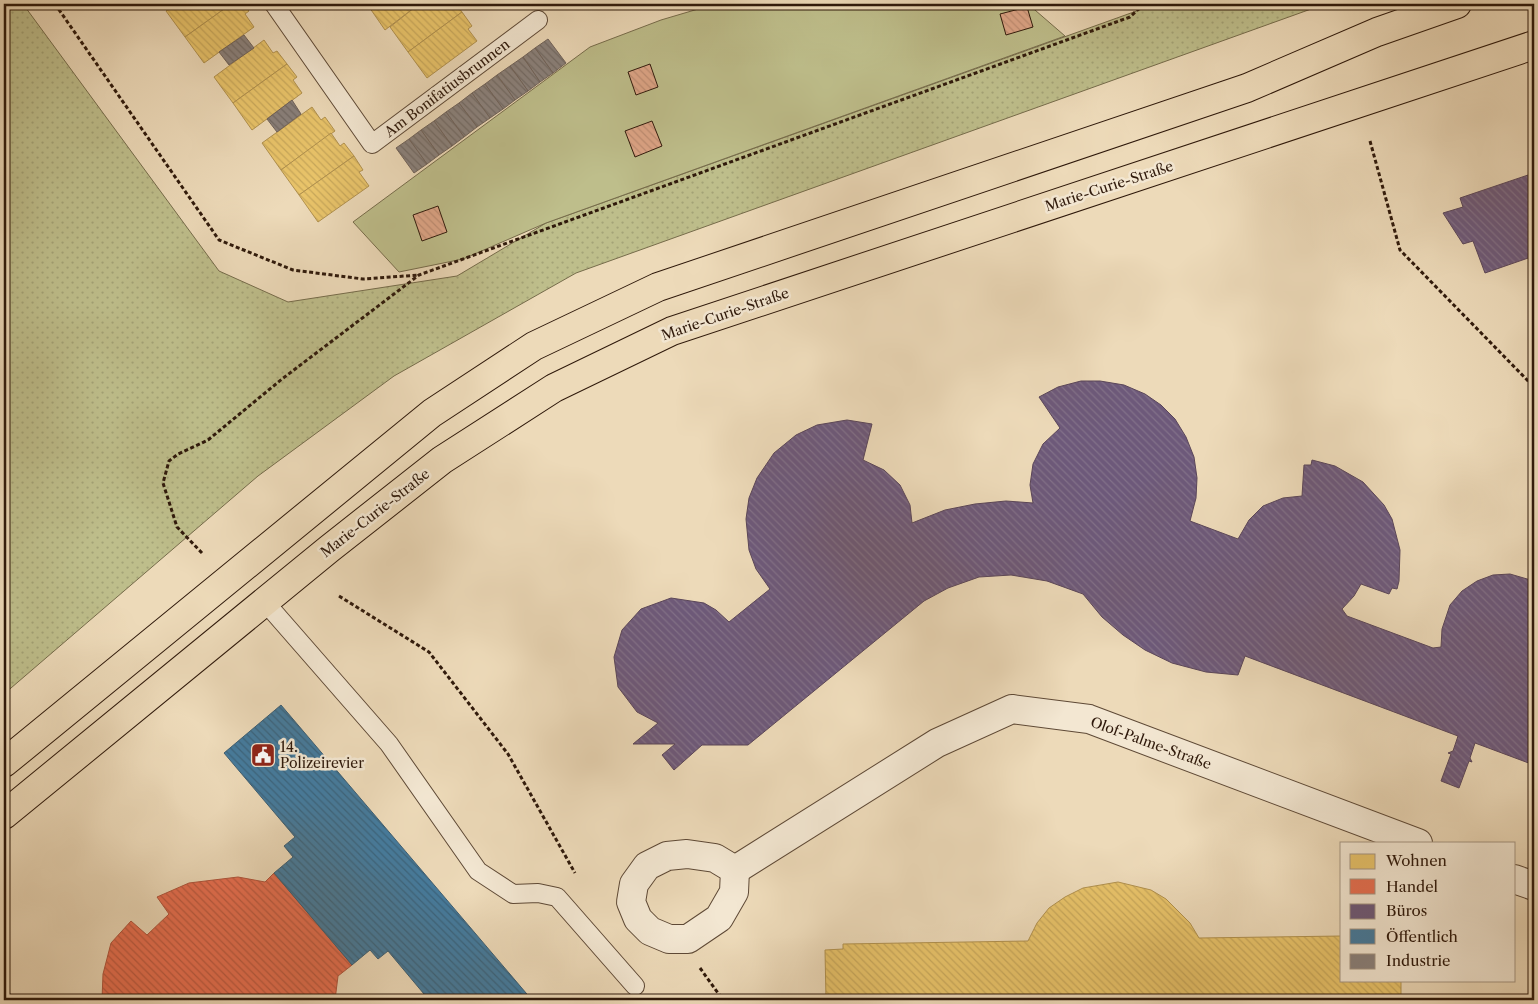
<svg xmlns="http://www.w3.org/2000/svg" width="1538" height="1004" font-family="'Libre Caslon Text',serif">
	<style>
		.grass { fill: url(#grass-dots); stroke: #766c4b }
		.garden { fill: #bebe8b; stroke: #766c4b }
		.homes { fill: url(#homes-back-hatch); stroke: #b1914e }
		.shops { fill: url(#shops-back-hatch); stroke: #b0553c }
		.offices { fill: url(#offices-back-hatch); stroke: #5a4659 }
		.public { fill: url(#public-back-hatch); stroke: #3e5e71 }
		.industry { fill: url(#industry-back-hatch); stroke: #6f625a }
		.building { fill: url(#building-back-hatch); stroke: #2f190b }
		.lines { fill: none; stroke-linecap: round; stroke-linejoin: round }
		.service-casing { stroke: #5e4936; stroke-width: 20 }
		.minor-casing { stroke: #5e4936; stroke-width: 30 }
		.primary-casing { stroke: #2f190b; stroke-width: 30 }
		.path { stroke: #2f190b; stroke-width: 3; stroke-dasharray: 4 2.5; stroke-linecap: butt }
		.service { stroke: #f3e7d2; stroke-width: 18 }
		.minor { stroke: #f3e7d2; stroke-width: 28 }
		.primary { stroke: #eddab9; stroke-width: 28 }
		.labels { text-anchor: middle; stroke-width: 5; stroke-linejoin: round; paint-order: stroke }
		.street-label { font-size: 14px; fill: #2f190b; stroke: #f3e7d2 }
		.poi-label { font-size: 14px; fill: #2f190b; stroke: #f3e7d2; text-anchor: start }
	</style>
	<defs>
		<pattern id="grass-dots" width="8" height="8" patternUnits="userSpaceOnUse" patternTransform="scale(1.25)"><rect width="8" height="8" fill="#bebe8b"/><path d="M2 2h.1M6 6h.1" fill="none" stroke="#a4a377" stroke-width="1.8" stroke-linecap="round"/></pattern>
		<pattern id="homes-back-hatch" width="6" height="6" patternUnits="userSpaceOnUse" patternTransform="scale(1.25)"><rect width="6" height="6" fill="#e9c46a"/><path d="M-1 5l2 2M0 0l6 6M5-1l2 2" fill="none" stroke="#c8a85b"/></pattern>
		<pattern id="shops-back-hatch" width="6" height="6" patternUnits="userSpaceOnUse" patternTransform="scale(1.25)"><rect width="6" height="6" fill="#e76f51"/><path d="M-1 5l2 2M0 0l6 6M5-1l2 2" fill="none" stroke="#bc5a41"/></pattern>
		<pattern id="offices-back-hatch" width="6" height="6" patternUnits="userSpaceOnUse" patternTransform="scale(1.25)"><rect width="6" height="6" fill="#6d597a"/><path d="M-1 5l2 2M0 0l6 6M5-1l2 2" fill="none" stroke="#827189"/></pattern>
		<pattern id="public-back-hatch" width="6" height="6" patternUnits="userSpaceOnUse" patternTransform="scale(1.25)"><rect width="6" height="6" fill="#457b9d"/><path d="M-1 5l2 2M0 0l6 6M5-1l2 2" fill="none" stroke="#3a647e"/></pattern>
		<pattern id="industry-back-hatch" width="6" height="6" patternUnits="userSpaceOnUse" patternTransform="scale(1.25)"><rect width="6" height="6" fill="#8a817c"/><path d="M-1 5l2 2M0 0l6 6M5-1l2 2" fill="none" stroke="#716964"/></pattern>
		<pattern id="building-back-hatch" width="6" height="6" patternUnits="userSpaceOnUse" patternTransform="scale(1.25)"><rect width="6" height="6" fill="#dfa688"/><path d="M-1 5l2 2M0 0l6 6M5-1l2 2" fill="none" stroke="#c08e74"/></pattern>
	</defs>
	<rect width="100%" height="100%" fill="#eddab9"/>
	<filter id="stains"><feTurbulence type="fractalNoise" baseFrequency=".004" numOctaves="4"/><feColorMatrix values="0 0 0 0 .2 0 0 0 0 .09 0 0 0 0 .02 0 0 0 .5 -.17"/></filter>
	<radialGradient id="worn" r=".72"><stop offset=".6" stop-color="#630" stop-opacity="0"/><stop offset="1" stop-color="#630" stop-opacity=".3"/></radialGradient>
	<path class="grass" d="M4,4H23L219,271L288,302L457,276L546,223L1156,4H1325L576,273L394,376L258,476L4,694Z"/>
	<path class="garden" d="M715,4H1028L1065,36L546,223L463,259L399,272L353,222L590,47L661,20Z"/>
	<g class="homes">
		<path d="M176,4H231L185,37L166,11Z"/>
		<path d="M231,4H243L249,11L245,14L254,27L204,63L185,37Z"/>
		<path d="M367,4H419L385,30Z"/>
		<path d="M419,4H456L462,12L408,52L390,27Z"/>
		<path d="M462,12L472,26L468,29L477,41L427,78L408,52Z"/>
		<path d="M264,40L273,53L277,51L287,64L233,103L214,77Z"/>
		<path d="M287,64L297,77L293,80L302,93L252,130L233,103Z"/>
		<path d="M312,107L321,120L325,117L335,131L281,170L262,143Z"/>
		<path d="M331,133L340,146L344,143L354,156L299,195L281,170Z"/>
		<path d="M354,156L363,170L359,172L369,186L318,222L299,195Z"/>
		<path d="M1118,882L1151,890L1166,899L1190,923L1199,938L1342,936V980H1401V1000H826L825,950L843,949V944L1028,941L1037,923L1049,908L1065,897L1083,888Z"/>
	</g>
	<path class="shops" d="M274,873L352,965L338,976L335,1000H102L103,974L111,943L131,921L147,935L169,914L157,897L189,883L238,877L265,882Z"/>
	<g class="offices">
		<path d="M1534,173V256L1485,273L1473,241L1463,244L1443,213L1463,207L1460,198Z"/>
		<path d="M1081,381H1100L1124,385L1145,394L1161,405L1175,419L1186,437L1194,457L1197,478L1196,498L1190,521L1238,539L1249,520L1263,506L1283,498L1302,496L1304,465H1311L1312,460L1335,466L1363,482L1384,505L1392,519L1400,550L1399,581L1397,589L1392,588L1389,594L1361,584L1354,596L1342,609L1347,616L1433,648L1441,647L1442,629L1450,605L1462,591L1477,581L1493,575L1510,574L1534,581V765L1475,743L1470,758L1472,762L1469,761L1459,788L1441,781L1451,754L1448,753L1453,751L1458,736L1245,656L1238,675L1206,672L1172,663L1145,650L1123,635L1102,617L1083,594L1047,581L1011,575L979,577L948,588L924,601L748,745H702L674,770L662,755L675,744H633L658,723L637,712L618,687L614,657L622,630L641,609L671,598L704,603L716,610L729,622L770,589L756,569L749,550L746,519L749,498L757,478L774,453L796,435L817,425L847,420L872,424L863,460L884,470L900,485L910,505L912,523L945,510L975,504L1006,501L1033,503L1030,485L1033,464L1043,444L1060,428L1039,397L1058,387Z"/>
	</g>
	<g class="public">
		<path d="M281,705L532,1000H429L388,951L378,959L370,950L352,965L274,873L293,857L284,846L295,837L224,753Z"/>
		<path d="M4,986L15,1000H4Z"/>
	</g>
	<g class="industry">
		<path d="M244,35L254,48L229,65L219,52Z"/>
		<path d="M548,39L566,63L553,73L535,48Z"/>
		<path d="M535,48L553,73L540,82L523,57Z"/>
		<path d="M523,57L540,82L528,91L510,66Z"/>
		<path d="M510,66L528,91L515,100L497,75Z"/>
		<path d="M497,75L515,100L503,109L485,84Z"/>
		<path d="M485,84L503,109L490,118L472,93Z"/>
		<path d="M472,93L490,118L477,127L459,103Z"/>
		<path d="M292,100L301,114L277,132L267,119Z"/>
		<path d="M459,103L477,127L464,137L446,112Z"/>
		<path d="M446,112L464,137L452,146L434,121Z"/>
		<path d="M434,121L452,146L439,155L421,130Z"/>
		<path d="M421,130L439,155L427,164L409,139Z"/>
		<path d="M409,139L427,164L414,173L396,148Z"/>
	</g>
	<g class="building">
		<path d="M1027,7L1033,27L1006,35L1000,14Z"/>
		<path d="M650,64L658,87L636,95L628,72Z"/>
		<path d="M652,121L662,146L635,157L625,131Z"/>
		<path d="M438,206L447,232L422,241L413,215Z"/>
	</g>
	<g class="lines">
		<defs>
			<g id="service">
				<path d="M274,4L372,144L538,20"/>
				<path d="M265,602L389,744L478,871L513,894L538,893L557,897L635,986"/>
			</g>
			<g id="minor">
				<path d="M687,854L715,858L735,870L734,892L719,918L688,939H669L650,931L638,919L631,902L634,884L647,866L667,856Z"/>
				<path d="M735,870L937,743L1012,709L1089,719L1418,843"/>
				<path d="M1514,879L1534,886"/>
			</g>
			<g id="primary">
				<path d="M4,763L432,413L534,346L658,287L1247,88L1377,32L1457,4"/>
				<path d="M4,815L329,549L442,460L554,388L672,331L1534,45"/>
			</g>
		</defs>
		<use href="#service" class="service-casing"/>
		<use href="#minor" class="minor-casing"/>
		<use href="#primary" class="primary-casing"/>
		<g class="path">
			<path d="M55,4L219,240L293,270L363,279L419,275"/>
			<path d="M498,4L507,7"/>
			<path d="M1370,141L1400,250L1534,387"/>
			<path d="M202,553L177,527L163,483L169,461L178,454L208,440L282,379L419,275L1130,17L1144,4"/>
			<path d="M339,596L429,652L508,754L575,873"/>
			<path d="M700,968L723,1000"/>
		</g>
		<use href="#service" class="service"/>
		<use href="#minor" class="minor"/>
		<use href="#primary" class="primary"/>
	</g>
	<defs>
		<symbol id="civic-square" viewBox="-11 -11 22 22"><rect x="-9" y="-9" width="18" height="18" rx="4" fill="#8f2418" stroke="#f3e7d2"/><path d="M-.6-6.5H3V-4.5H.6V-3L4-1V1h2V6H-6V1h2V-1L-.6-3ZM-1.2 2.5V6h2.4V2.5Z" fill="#fff"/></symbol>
	</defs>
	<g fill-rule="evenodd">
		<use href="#civic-square" x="249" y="741" width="28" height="28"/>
	</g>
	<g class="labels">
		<g class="street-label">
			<text transform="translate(447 88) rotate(-37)" y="5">Am Bonifatiusbrunnen</text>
			<text transform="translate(1109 186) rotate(-18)" y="5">Marie-Curie-Straße</text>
			<text transform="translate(725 314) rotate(-19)" y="5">Marie-Curie-Straße</text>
			<text transform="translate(375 513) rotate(-38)" y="5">Marie-Curie-Straße</text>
			<text transform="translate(1151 743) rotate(20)" y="5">Olof-Palme-Straße</text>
		</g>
		<g class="poi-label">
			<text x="280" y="752">14.<tspan x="280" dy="16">Polizeirevier</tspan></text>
		</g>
	</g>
	<rect width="1538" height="1004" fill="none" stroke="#eddab9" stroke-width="20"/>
	<rect x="5" y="5" width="1528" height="994" fill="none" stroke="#2f190b" stroke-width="2.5"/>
	<rect x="10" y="10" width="1518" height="984" fill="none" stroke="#2f190b"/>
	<rect x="1340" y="842" width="175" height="140" fill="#f3e7d2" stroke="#a59582"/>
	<rect x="1350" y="854" width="25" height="15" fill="#e9c46a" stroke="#a59582"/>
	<text x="1386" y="866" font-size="15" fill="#2f190b">Wohnen</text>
	<rect x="1350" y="879" width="25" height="15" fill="#e76f51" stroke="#a59582"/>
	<text x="1386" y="892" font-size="15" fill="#2f190b">Handel</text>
	<rect x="1350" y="904" width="25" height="15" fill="#6d597a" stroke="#a59582"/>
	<text x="1386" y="916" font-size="15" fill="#2f190b">Büros</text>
	<rect x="1350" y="929" width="25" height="15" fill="#457b9d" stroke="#a59582"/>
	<text x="1386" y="942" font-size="15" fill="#2f190b">Öffentlich</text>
	<rect x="1350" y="954" width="25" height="15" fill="#8a817c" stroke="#a59582"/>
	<text x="1386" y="966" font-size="15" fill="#2f190b">Industrie</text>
	<rect width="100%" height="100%" filter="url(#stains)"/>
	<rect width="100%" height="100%" fill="url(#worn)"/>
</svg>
